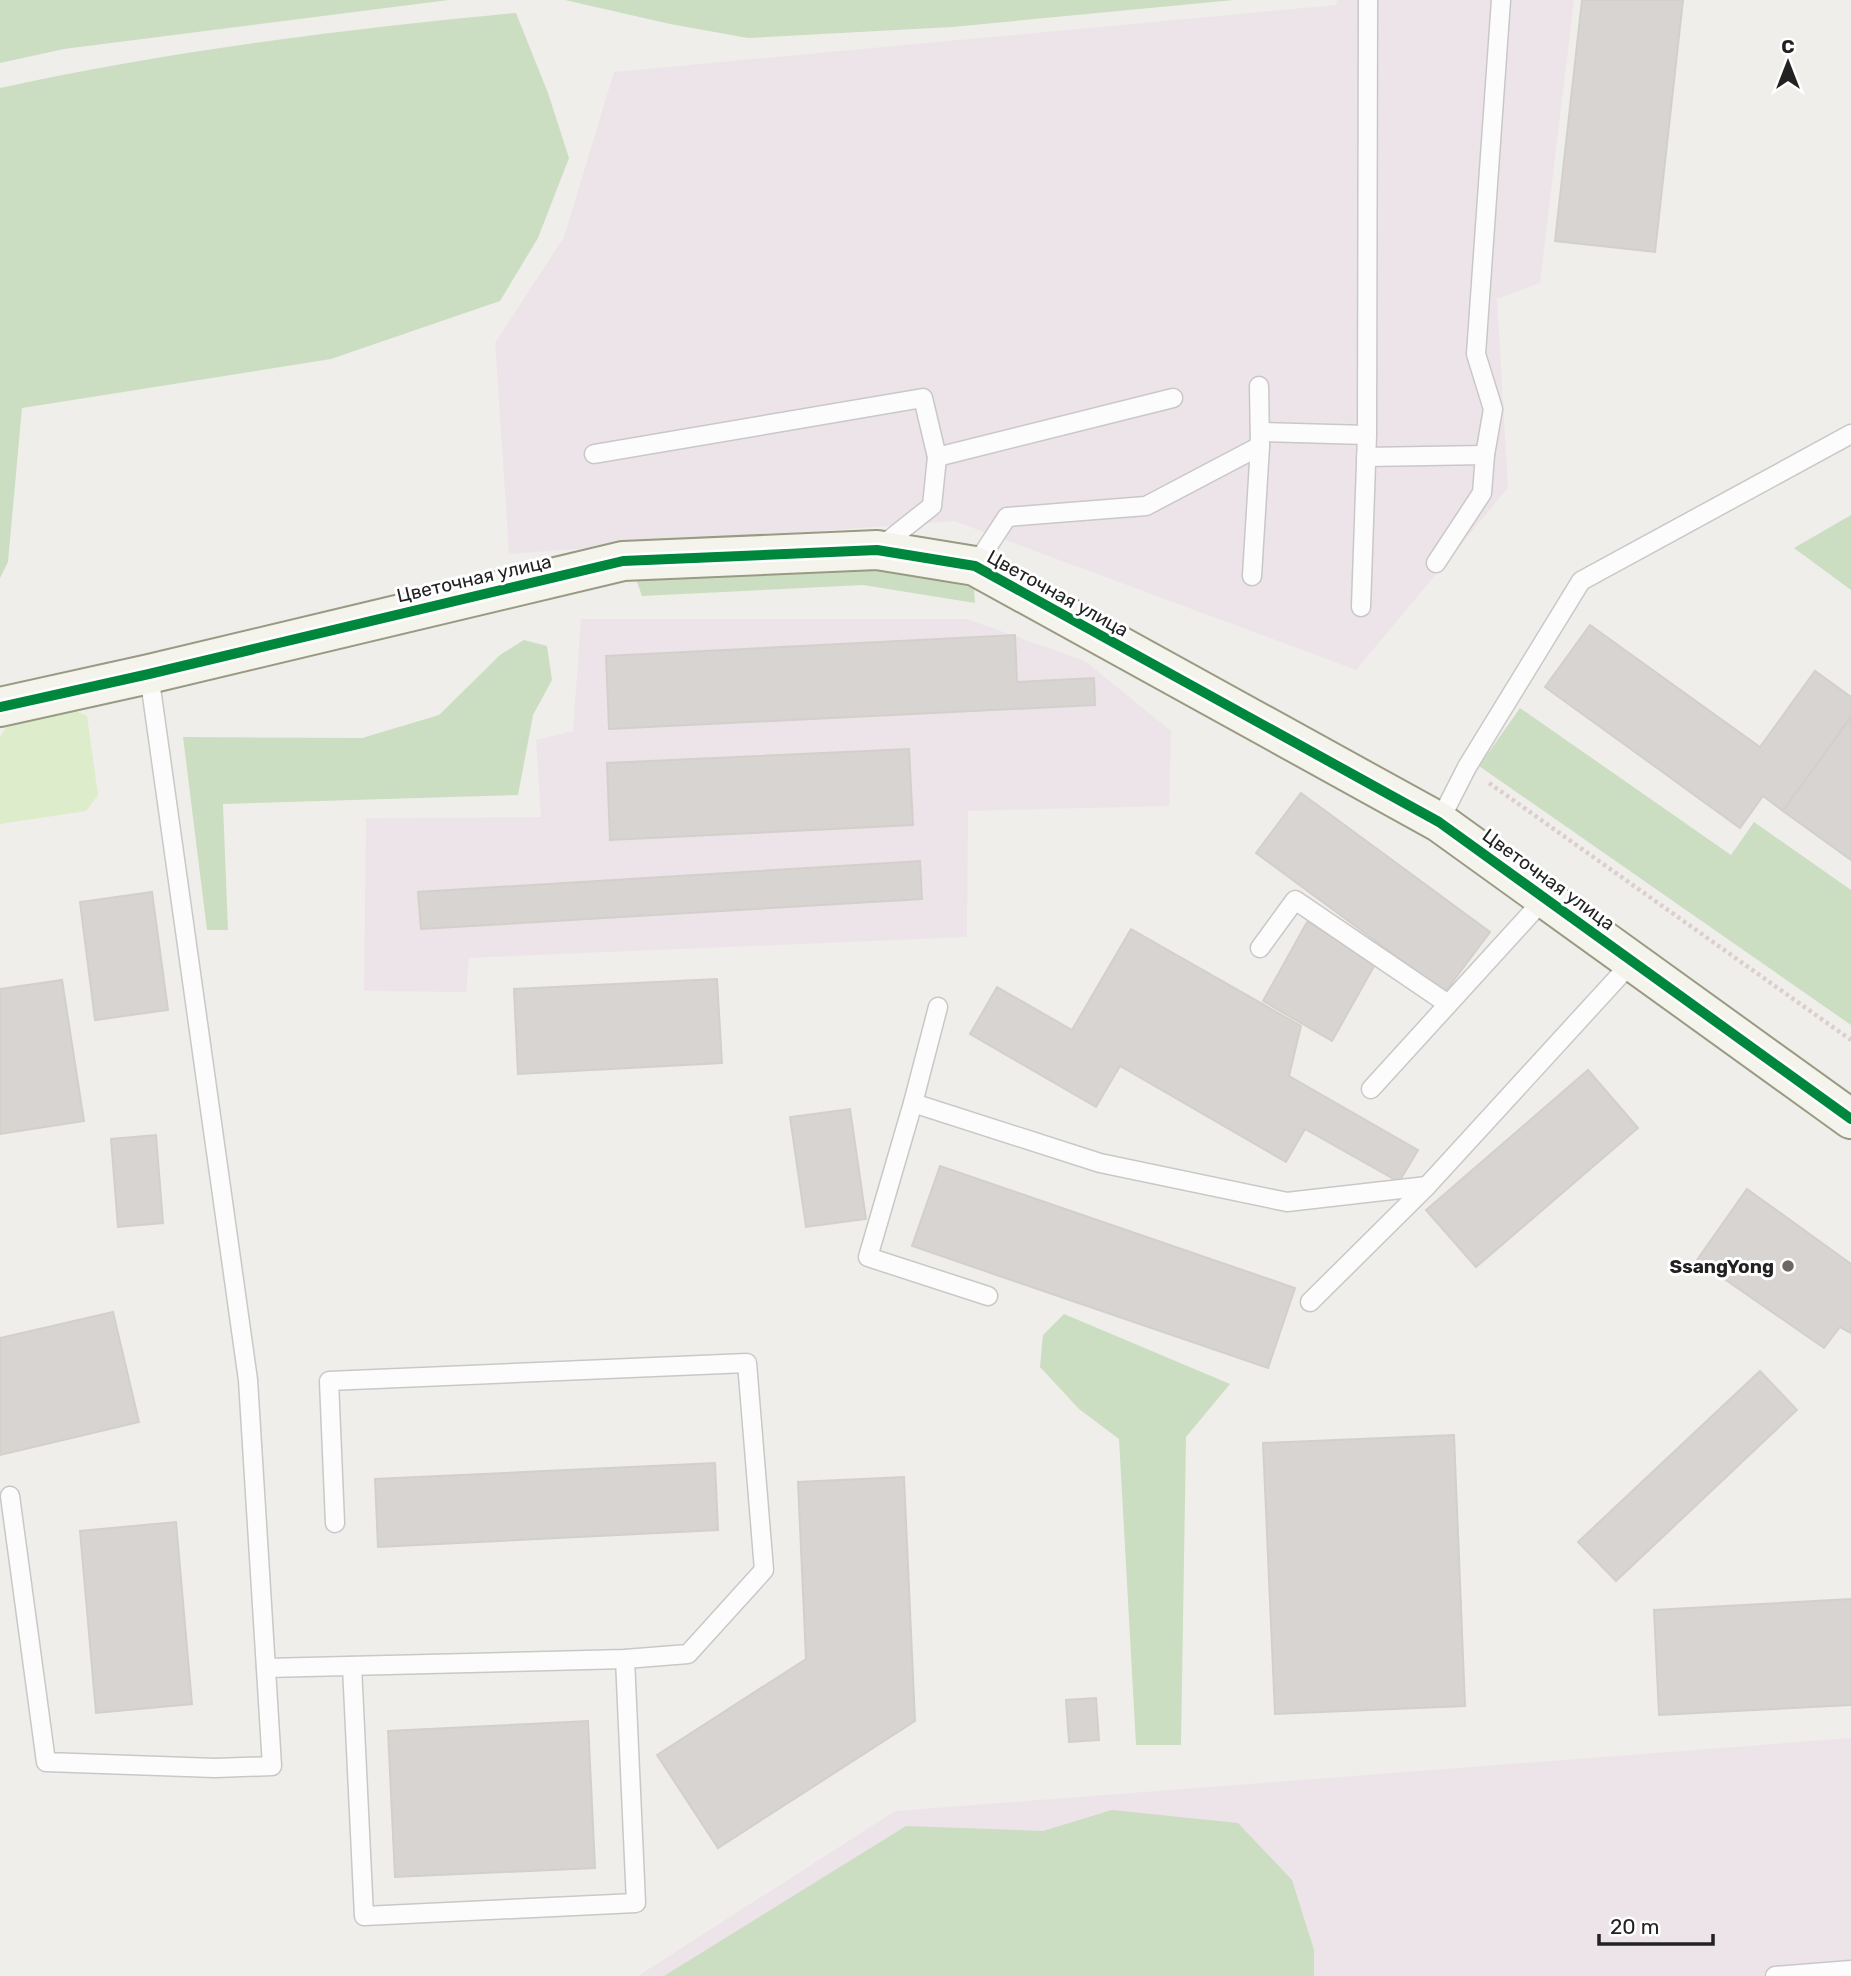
<svg xmlns="http://www.w3.org/2000/svg" width="1851" height="1976" font-family="Rubik,sans-serif">
	<style>
		.industrial { fill: #ede4e9 }
		.grass { fill: #ddeccb }
		.forest { fill: #cbdec1 }
		.building { fill: #d7d4d2; stroke: #d3d0cc; stroke-width: 2 }
		.lines { fill: none; stroke-linecap: round; stroke-linejoin: round }
		.lane-casing { stroke: #c9c8c7; stroke-width: 21 }
		.secondary-casing { stroke: #999a82; stroke-width: 42 }
		.path { stroke: #dccecd; stroke-width: 4.5; stroke-dasharray: 3.5 3.5; stroke-linecap: butt }
		.lane { stroke: #fdfcfc; stroke-width: 18 }
		.secondary { stroke: #f4f4ed; stroke-width: 38 }
		.cycleway-casing { stroke: #fff; stroke-width: 15 }
		.cycleway { stroke: #00873e; stroke-width: 10 }
		.poi-dot { fill: #6a6968; stroke: #fff; stroke-width: 2.5 }
		.labels { text-anchor: middle; stroke-width: 6; stroke-linejoin: round; paint-order: stroke }
		.street-label { font-size: 19px; fill: #222; stroke: #fff }
		.poi-label { font-size: 19px; font-weight: bold; fill: #222; stroke: #fff; text-anchor: end }
	</style>
	<rect width="100%" height="100%" fill="#f0eeeb"/>
	<g class="industrial">
		<path d="M1337,0H1574L1540,283L1497,299L1508,488L1356,670L954,521L509,554L495,343L564,237L614,72L1336,5Z"/>
		<path d="M581,619H967L1085,661L1171,731L1169,806L968,811L967,937L469,958L466,992L364,991L366,818L541,817L536,740L573,731Z"/>
		<path d="M1851,1738V1976H638L895,1811Z"/>
	</g>
	<path class="grass" d="M70,708L87,716L98,795L86,811L0,824V738L12,716Z"/>
	<g class="forest">
		<path d="M0,0H449L64,49L0,63Z"/>
		<path d="M565,0H1234L952,27L748,38L670,24Z"/>
		<path d="M516,13L548,93L569,158L538,238L500,301L331,359L22,408L8,562L0,578V88C170,51 343,29 516,13Z"/>
		<path d="M1851,515V590L1794,548Z"/>
		<path d="M874,566L974,588L975,603L863,585L642,596L636,579Z"/>
		<path d="M524,640L547,646L552,680L533,715L518,795L223,804L228,930H207L183,737L362,738L439,715L500,655Z"/>
		<path d="M1520,708L1731,855L1754,822L1851,890V1025L1479,766Z"/>
		<path d="M1064,1314L1230,1384L1186,1437L1181,1745H1136L1119,1439L1079,1409L1040,1367L1043,1335Z"/>
		<path d="M1112,1810L1238,1823L1292,1880L1314,1950V1976H664L906,1826L1043,1831Z"/>
	</g>
	<g class="building">
		<path d="M1582,0H1683L1655,252L1555,241Z"/>
		<path d="M1590,625L1760,747L1815,671L1851,697V717L1783,811L1763,796L1740,828L1545,687Z"/>
		<path d="M1015,635L1017,682L1094,678L1095,705L609,729L606,656Z"/>
		<path d="M1851,717V860L1783,811Z"/>
		<path d="M909,749L913,825L610,840L607,763Z"/>
		<path d="M1301,793L1490,932L1445,992L1256,853Z"/>
		<path d="M920,861L922,899L421,929L418,892Z"/>
		<path d="M152,892L168,1010L95,1020L80,902Z"/>
		<path d="M1307,922L1377,961L1332,1041L1263,1001Z"/>
		<path d="M1131,929L1301,1026L1289,1076L1418,1150L1399,1182L1305,1129L1286,1162L1120,1066L1096,1107L970,1034L997,987L1072,1030Z"/>
		<path d="M717,979L722,1063L518,1074L514,989Z"/>
		<path d="M62,980L84,1121L0,1134V989Z"/>
		<path d="M1588,1070L1638,1128L1476,1267L1426,1210Z"/>
		<path d="M850,1109L866,1219L806,1227L790,1117Z"/>
		<path d="M156,1135L163,1223L118,1227L111,1139Z"/>
		<path d="M940,1166L1295,1288L1268,1368L912,1246Z"/>
		<path d="M1747,1189L1851,1264V1333L1840,1327L1824,1348L1697,1260Z"/>
		<path d="M113,1312L139,1422L0,1455V1338Z"/>
		<path d="M1760,1371L1797,1410L1616,1581L1578,1542Z"/>
		<path d="M1454,1435L1465,1706L1275,1714L1263,1443Z"/>
		<path d="M715,1463L718,1530L378,1547L375,1479Z"/>
		<path d="M904,1477L915,1721L718,1848L657,1755L806,1659L798,1482Z"/>
		<path d="M176,1522L192,1704L96,1713L80,1531Z"/>
		<path d="M1851,1599V1705L1659,1715L1654,1610Z"/>
		<path d="M1096,1698L1099,1740L1069,1742L1066,1700Z"/>
		<path d="M588,1721L595,1868L395,1877L388,1731Z"/>
	</g>
	<g class="lines">
		<defs>
			<g id="lane">
				<path d="M1260,432L1367,435"/>
				<path d="M594,454L923,398L937,457L932,506L879,548"/>
				<path d="M937,457L1173,398"/>
				<path d="M1366,457L1485,455"/>
				<path d="M1436,563L1482,493L1485,455L1493,409L1476,354L1501,0"/>
				<path d="M975,566L1007,517L1146,506L1260,446"/>
				<path d="M1252,576L1260,446L1259,386"/>
				<path d="M1361,607L1367,435L1368,0"/>
				<path d="M1439,822L1467,767L1581,581L1851,434"/>
				<path d="M1260,948L1295,900L1448,1004"/>
				<path d="M938,1007L913,1103L1100,1163L1287,1202L1427,1186"/>
				<path d="M1371,1089L1545,898"/>
				<path d="M913,1103L868,1257L988,1296"/>
				<path d="M1310,1302L1427,1186L1633,961"/>
				<path d="M10,1496L46,1762L215,1768L272,1766L248,1380L149,674"/>
				<path d="M352,1666L364,1916L636,1903L625,1659"/>
				<path d="M266,1668L625,1659L688,1654L764,1570L747,1363L329,1381L335,1523"/>
				<path d="M1775,1976L1851,1970"/>
			</g>
			<path id="secondary" d="M0,707L149,674L623,561L877,550L975,566L1439,822L1851,1119"/>
		</defs>
		<use href="#lane" class="lane-casing"/>
		<use href="#secondary" class="secondary-casing"/>
		<path class="path" d="M1489,783L1851,1040"/>
		<use href="#lane" class="lane"/>
		<use href="#secondary" class="secondary"/>
		<defs>
			<path id="cycleway" d="M0,707L149,674L623,561L877,550L975,566L1439,822L1851,1119"/>
		</defs>
		<use href="#cycleway" class="cycleway-casing"/>
		<use href="#cycleway" class="cycleway"/>
	</g>
	<circle class="poi-dot" cx="1788" cy="1266" r="7"/>
	<g class="labels">
		<g class="street-label">
			<text transform="translate(474 578) rotate(-13)" y="7">Цветочная улица</text>
			<text transform="translate(1058 593) rotate(29)" y="7">Цветочная улица</text>
			<text transform="translate(1549 879) rotate(36)" y="7">Цветочная улица</text>
		</g>
		<g class="poi-label">
			<text x="1774" y="1273">SsangYong</text>
		</g>
	</g>
	<g transform="translate(1788 63)" stroke="#ffffff" stroke-width="5" paint-order="stroke">
	<path d="M0-5L12 26L0 18L-12 26Z" fill="#222222"/>
	<text y="-10" font-size="19" font-weight="bold" text-anchor="middle" fill="#222222">С</text>
	</g>
	<path d="M1599 1934v10h114v-10" fill="none" stroke="#222222" stroke-width="3.5"/>
	<text x="1610" y="1934" font-size="21" fill="#222222" stroke="#ffffff" stroke-width="5" paint-order="stroke">20 m</text>
</svg>
